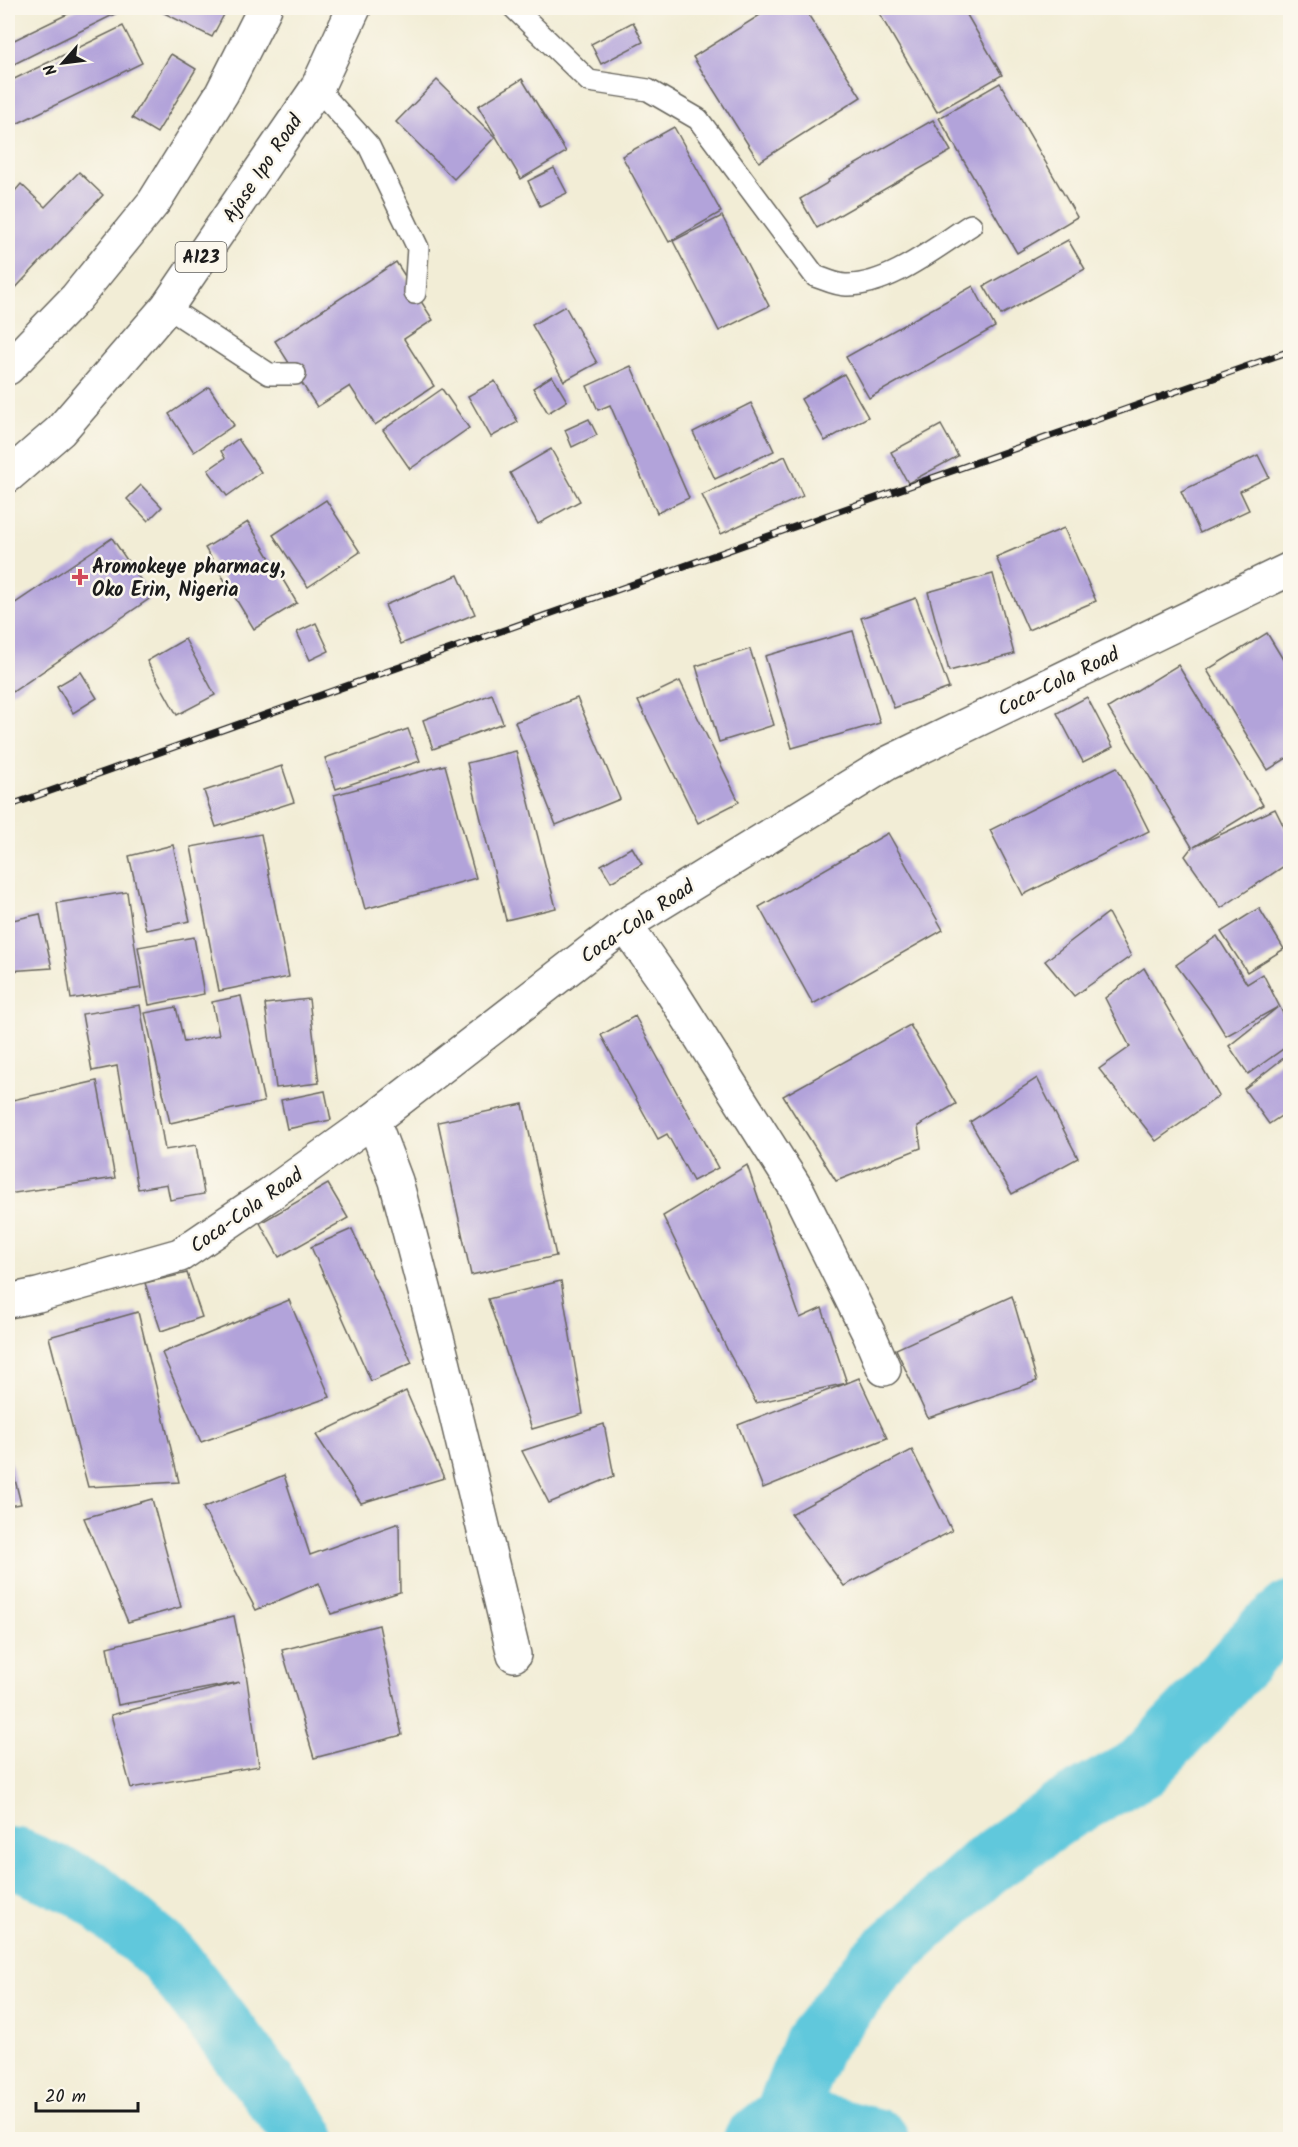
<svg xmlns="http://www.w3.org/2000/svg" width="1298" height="2147" font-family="Kalam,sans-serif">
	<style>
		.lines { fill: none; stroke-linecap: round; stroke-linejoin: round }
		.river { stroke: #60c8dc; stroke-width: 62 }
		.building { fill: #b2a3da }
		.lane-casing { stroke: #67655d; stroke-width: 24 }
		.street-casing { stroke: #67655d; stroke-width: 36 }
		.secondary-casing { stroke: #67655d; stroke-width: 36 }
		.highway-casing { stroke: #67655d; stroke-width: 36 }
		.lane { stroke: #fff; stroke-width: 21 }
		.street { stroke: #fff; stroke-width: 33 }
		.secondary { stroke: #fff; stroke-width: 33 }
		.highway { stroke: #fff; stroke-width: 33 }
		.rail-casing { stroke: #1c1c1c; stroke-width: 7 }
		.rail { stroke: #fbf7ec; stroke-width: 4.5; stroke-dasharray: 14; stroke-linecap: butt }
		.poi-dot { fill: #d1495b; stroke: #fbf7ec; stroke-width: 2 }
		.labels { text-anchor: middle; stroke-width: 5; stroke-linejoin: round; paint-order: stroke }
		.shield { fill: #fbf7ec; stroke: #5f5e5a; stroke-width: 1.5 }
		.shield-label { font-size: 18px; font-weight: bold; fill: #1c1c1c }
		.street-label { font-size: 20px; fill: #1c1c1c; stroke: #fbf7ec }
		.poi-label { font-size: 20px; font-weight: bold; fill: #1c1c1c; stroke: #fbf7ec; text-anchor: start }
	</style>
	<rect width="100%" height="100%" fill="#fbf7ec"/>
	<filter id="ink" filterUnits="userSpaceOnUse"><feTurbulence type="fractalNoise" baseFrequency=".0167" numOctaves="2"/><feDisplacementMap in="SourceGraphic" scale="12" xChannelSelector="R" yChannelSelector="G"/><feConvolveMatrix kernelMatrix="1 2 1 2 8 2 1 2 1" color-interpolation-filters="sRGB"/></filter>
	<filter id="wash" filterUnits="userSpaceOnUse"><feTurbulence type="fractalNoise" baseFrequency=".008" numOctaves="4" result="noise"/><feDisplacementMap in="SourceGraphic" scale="24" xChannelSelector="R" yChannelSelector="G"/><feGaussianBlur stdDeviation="1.35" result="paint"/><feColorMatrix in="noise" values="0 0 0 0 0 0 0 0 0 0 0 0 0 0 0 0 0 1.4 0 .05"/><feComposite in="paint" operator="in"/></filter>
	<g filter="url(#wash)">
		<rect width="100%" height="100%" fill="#f2edd6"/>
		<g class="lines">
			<g class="river">
				<path d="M8,1858L17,1859L87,1889L168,1957L295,2122L306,2140"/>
				<path d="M785,2116L878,2140"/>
				<path d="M754,2140L785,2116L813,2045L876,1965L984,1867L1063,1811L1141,1768L1195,1712L1268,1630L1290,1612"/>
			</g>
		</g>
		<g id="blocks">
			<g class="building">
				<path d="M80,8H116L119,12L8,67V43Z"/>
				<path d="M162,8H223L227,9L212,37L160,11Z"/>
				<path d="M771,8H804L861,97L759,162L693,57Z"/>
				<path d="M876,8H963L1002,75L937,112Z"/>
				<path d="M1038,8H1092V9L1069,13L1049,12Z"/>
				<path d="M633,22L643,42L601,64L591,44Z"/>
				<path d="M123,26L142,63L8,128V82Z"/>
				<path d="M171,54L196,69L157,133L132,118Z"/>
				<path d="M522,79L566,152L521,179L478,106Z"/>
				<path d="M437,80L495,137L454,179L396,122Z"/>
				<path d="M1000,83L1077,217L1017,253L939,118Z"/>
				<path d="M933,120L951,151L817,228L800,199L829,182L828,180Z"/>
				<path d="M674,127L721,212L669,242L622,156Z"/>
				<path d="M554,168L567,193L540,206L528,181Z"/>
				<path d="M79,172L103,195L8,296V199L21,184L45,207Z"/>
				<path d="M722,216L769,306L719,331L673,241Z"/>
				<path d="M1068,240L1085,269L1001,315L984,286Z"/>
				<path d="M396,262L433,320L404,339L434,386L375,425L350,386L317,407L275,341Z"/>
				<path d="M973,286L995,327L869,398L846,357Z"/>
				<path d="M565,306L597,363L564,381L532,325Z"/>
				<path d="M631,366L689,498L657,513L610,405L598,410L587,386Z"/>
				<path d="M844,374L868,417L825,441L801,399Z"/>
				<path d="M552,376L567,401L548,413L533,388Z"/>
				<path d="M495,381L518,422L491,437L468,396Z"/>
				<path d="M209,387L234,425L194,452L169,414Z"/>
				<path d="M442,389L469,428L410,469L383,430Z"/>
				<path d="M751,403L774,451L715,479L693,432Z"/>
				<path d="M589,419L597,435L572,447L565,430Z"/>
				<path d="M941,425L958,456L908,483L891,452Z"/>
				<path d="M238,439L261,472L227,496L208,470L225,458L221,451Z"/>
				<path d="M551,449L580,501L538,524L510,473Z"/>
				<path d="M1258,455L1269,477L1240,491L1249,510L1200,533L1181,491Z"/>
				<path d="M785,456L803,496L721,534L702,495Z"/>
				<path d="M141,485L162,507L148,521L127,499Z"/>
				<path d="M326,500L360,552L308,587L273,535Z"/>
				<path d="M248,522L297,603L254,629L205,548Z"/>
				<path d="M1064,528L1096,601L1028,630L996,557Z"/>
				<path d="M112,538L152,597L8,695V608Z"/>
				<path d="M993,574L1014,654L949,671L928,592Z"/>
				<path d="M458,575L475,614L401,644L385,605Z"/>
				<path d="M916,598L949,688L894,708L861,618Z"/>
				<path d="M316,623L329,651L310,660L297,632Z"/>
				<path d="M853,631L880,723L792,748L765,656Z"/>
				<path d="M1267,633L1290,671V756L1268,770L1207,670Z"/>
				<path d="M185,639L215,695L177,715L147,661Z"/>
				<path d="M750,649L774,725L719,742L696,666Z"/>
				<path d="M1178,665L1263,805L1194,847L1275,809L1290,839V862L1221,908L1185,856L1192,847L1108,708Z"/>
				<path d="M81,672L97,698L73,713L57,686Z"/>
				<path d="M680,681L739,802L698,823L638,701Z"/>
				<path d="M492,694L503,723L433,749L423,720Z"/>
				<path d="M1087,697L1113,747L1083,762L1057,713Z"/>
				<path d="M577,698L620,799L556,825L515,722Z"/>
				<path d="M408,729L420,761L336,789L325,758Z"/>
				<path d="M516,751L556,908L506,920L467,763Z"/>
				<path d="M445,765L476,878L365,909L334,795Z"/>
				<path d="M282,766L294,802L216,827L204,791Z"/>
				<path d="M1117,767L1149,831L1023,895L990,830Z"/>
				<path d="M888,833L943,930L813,1004L759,907Z"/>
				<path d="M261,834L289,977L219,991L191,847Z"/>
				<path d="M173,845L190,921L146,930L129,856Z"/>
				<path d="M632,847L642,864L611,882L601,865Z"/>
				<path d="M127,892L141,988L71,999L57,903Z"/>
				<path d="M1259,908L1284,949L1247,972L1221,932Z"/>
				<path d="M1108,913L1131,956L1074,996L1045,961Z"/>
				<path d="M40,914L52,968L8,971V921Z"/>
				<path d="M1217,936L1247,984L1263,974L1290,1027V1044L1248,1074L1229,1046L1278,1007L1226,1036L1210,1010L1176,965Z"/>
				<path d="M194,937L204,994L149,1005L138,947Z"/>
				<path d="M1144,968L1219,1096L1156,1141L1099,1069L1130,1047L1105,998Z"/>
				<path d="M241,996L264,1102L170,1123L145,1013L176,1007L184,1042L219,1035L212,1002Z"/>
				<path d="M309,999L319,1083L276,1088L265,1004Z"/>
				<path d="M140,1005L165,1150L196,1145L204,1194L170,1200L167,1184L138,1189L117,1066L92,1071L82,1014Z"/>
				<path d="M635,1016L718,1168L693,1181L667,1134L658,1139L601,1035Z"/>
				<path d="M910,1025L956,1104L918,1126L921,1148L836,1181L783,1096Z"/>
				<path d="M1290,1053V1110L1269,1124L1244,1089Z"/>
				<path d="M1037,1078L1078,1158L1012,1194L970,1122Z"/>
				<path d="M97,1081L115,1178L8,1194V1101Z"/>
				<path d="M325,1091L331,1120L287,1129L281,1100Z"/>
				<path d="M523,1104L556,1256L471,1275L438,1122Z"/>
				<path d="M747,1165L800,1318L822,1308L847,1383L859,1378L887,1438L763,1488L738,1425L847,1383L756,1403L728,1351L663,1216Z"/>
				<path d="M328,1184L348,1218L279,1257L260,1223Z"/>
				<path d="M352,1229L412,1363L371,1381L311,1247Z"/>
				<path d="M187,1273L202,1317L161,1331L145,1283Z"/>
				<path d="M561,1281L583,1414L532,1429L488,1299Z"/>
				<path d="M1012,1296L1037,1381L928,1418L896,1349Z"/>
				<path d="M289,1300L330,1397L201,1442L162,1353Z"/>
				<path d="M138,1312L179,1482L88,1487L49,1337Z"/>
				<path d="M406,1391L444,1478L361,1503L316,1435Z"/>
				<path d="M604,1424L614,1476L549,1503L522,1451Z"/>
				<path d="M912,1450L952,1531L844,1586L791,1514Z"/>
				<path d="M8,1451L21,1504L8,1506Z"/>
				<path d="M284,1475L310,1555L399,1523L400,1592L331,1614L319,1583L256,1610L203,1508Z"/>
				<path d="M152,1499L181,1607L128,1622L84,1518Z"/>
				<path d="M234,1616L247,1680L259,1766L131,1788L111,1715L240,1682L118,1705L107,1647Z"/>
				<path d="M379,1625L402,1735L314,1758L282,1650Z"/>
			</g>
		</g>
	</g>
	<g filter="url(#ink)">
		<use href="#blocks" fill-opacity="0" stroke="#67655d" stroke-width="1.5"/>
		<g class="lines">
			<defs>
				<g id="lane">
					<path d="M514,8L589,81L648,90L698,119L815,276C824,279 836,285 846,285C889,286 936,247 971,225"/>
					<path d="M317,88L369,146L418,248L415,293"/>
					<path d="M167,307L269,374H295"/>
				</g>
				<g id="street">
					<path d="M625,925L668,986L799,1193L869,1334L884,1369"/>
					<path d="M373,1120L396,1181L441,1353L514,1655"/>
				</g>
				<path id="secondary" d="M8,1301L38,1295L180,1255L270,1194L373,1120L625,925L888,763L1290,569"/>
				<g id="highway">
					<path d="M8,368L76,298L154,202L222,93L265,8"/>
					<path d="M8,476L60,431L167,307L317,88L354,8"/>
				</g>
			</defs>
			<use href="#lane" class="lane-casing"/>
			<use href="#street" class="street-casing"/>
			<use href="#secondary" class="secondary-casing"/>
			<use href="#highway" class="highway-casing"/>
			<use href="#lane" class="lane"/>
			<use href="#street" class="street"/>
			<use href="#secondary" class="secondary"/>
			<use href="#highway" class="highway"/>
			<defs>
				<path id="rail" d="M8,806L1290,351"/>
			</defs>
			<use href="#rail" class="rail-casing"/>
			<use href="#rail" class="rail"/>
		</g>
	</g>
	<path class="poi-dot" d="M77 568h6v6h6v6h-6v6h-6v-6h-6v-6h6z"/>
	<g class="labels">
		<rect class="shield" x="175.5" y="242" width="51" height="30" rx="4.5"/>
		<g class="shield-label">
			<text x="201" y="263">A123</text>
		</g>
		<g class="street-label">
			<text transform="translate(262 168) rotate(-56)" y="7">Ajase Ipo Road</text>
			<text transform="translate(1058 681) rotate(-26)" y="7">Coca-Cola Road</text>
			<text transform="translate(637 921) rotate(-34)" y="7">Coca-Cola Road</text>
			<text transform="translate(246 1210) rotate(-35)" y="7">Coca-Cola Road</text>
		</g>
		<g class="poi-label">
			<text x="92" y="573">Aromokeye pharmacy,<tspan x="92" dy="23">Oko Erin, Nigeria</tspan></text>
		</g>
	</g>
	<rect width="1298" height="2147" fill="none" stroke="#fbf7ec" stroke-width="30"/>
	<g transform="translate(63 63) rotate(242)" stroke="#fbf7ec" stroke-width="4.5" paint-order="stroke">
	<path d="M0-4.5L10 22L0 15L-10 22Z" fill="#1c1c1c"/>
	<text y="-9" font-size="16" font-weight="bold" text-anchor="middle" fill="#1c1c1c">N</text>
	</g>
	<path d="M36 2102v9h102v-9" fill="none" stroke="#1c1c1c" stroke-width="3"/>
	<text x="45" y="2102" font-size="18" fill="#1c1c1c" stroke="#fbf7ec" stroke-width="4.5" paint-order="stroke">20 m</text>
</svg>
